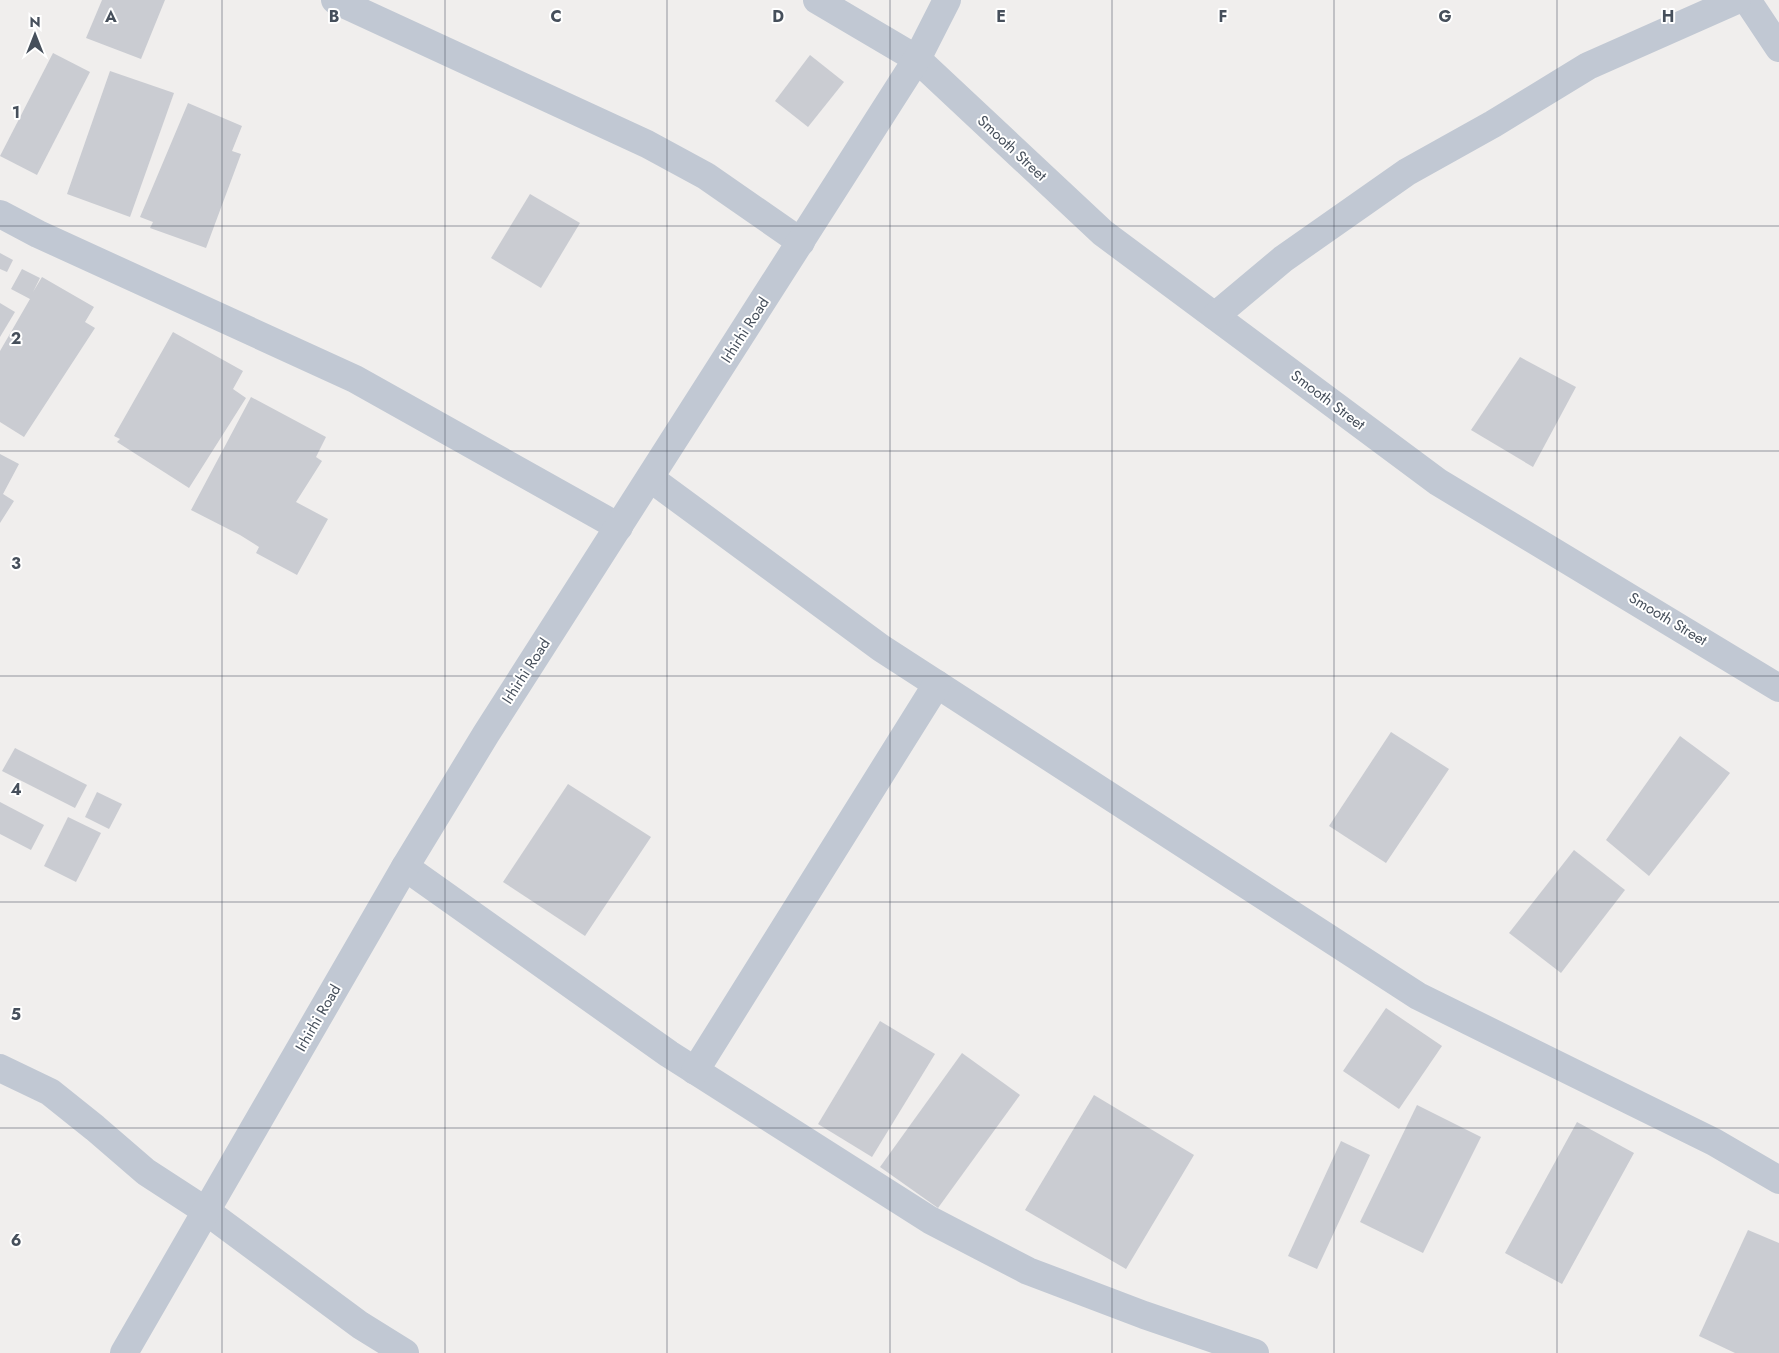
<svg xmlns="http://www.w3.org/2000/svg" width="1779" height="1353" font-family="Jost,sans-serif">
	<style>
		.building { fill: #caccd2 }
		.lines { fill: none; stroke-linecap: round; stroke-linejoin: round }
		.minor { stroke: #c1c8d3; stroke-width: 28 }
		.grid { fill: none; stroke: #464f5b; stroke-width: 1; stroke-opacity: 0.55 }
		.labels { text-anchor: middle; stroke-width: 4; stroke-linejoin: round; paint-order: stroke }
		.street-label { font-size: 15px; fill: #464f5b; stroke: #fff }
		.grid-label { font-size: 16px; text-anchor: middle; font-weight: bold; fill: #464f5b; stroke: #fff; stroke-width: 4; stroke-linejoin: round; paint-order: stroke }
	</style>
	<rect width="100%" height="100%" fill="#f0eeed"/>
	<g class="building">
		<path d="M102,0H165L141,59L86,38Z"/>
		<path d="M53,53L90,72L37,175L0,156Z"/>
		<path d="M810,55L844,82L808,127L775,101Z"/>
		<path d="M110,71L174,93L130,217L67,194Z"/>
		<path d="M188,103L242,126L232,151L241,154L206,248L150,228L153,222L140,217Z"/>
		<path d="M530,194L580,223L541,288L491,258Z"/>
		<path d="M0,253L13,260L7,272L0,269Z"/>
		<path d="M22,269L40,278L33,292L42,277L94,307L85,322L95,328L24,437L0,422V351L30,299L11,289Z"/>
		<path d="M0,303L15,312L0,337Z"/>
		<path d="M173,332L243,371L233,389L246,398L189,488L117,442L120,439L114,436Z"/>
		<path d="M1520,357L1576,387L1533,467L1471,430Z"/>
		<path d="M251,397L326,437L316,457L322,461L296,502L328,519L297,575L256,553L259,547L240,535L191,510Z"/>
		<path d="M0,454L19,464L3,494L14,501L0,523Z"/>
		<path d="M1391,732L1449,769L1386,863L1329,826Z"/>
		<path d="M1680,736L1730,773L1649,876L1606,840Z"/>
		<path d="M15,748L87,785L75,808L2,771Z"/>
		<path d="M568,784L651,837L585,936L503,882Z"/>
		<path d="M97,792L122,804L109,829L85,817Z"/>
		<path d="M0,802L44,825L31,850L0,834Z"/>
		<path d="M68,817L101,833L76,882L44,866Z"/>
		<path d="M1574,850L1625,890L1561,973L1509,933Z"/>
		<path d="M1386,1008L1442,1046L1399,1109L1343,1071Z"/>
		<path d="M880,1021L935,1054L872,1157L818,1124Z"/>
		<path d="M962,1053L1020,1095L938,1208L880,1167Z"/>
		<path d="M1094,1095L1194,1155L1126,1269L1025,1210Z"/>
		<path d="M1417,1105L1481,1137L1423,1253L1360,1222Z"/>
		<path d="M1577,1122L1634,1153L1562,1284L1505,1253Z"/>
		<path d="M1341,1141L1370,1155L1317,1269L1288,1256Z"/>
		<path d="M1748,1230L1779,1243V1353H1735L1699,1336Z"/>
	</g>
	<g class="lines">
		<g class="minor">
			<path d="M335,0L647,144L706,176L801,242"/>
			<path d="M817,0L917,59L1103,233L1438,482L1779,688"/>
			<path d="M1747,0L1779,48"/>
			<path d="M0,214L38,234L355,379L619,527"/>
			<path d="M1215,316L1283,259L1407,172L1493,124L1588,66L1737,0"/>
			<path d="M650,478L881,648L1418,996L1714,1142L1779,1180"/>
			<path d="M405,867L669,1054L930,1220L1028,1271L1144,1315L1255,1353"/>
			<path d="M0,1068L50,1092L95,1128L146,1172L206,1211L360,1325L405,1353"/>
			<path d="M695,1071L937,684"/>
			<path d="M124,1353L405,867L486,734L917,59L947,0"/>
		</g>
	</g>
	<path class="grid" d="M222,0V1353M445,0V1353M667,0V1353M890,0V1353M1112,0V1353M1334,0V1353M1557,0V1353M0,226H1779M0,451H1779M0,676H1779M0,902H1779M0,1128H1779"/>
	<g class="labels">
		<g class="street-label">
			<text transform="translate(1012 148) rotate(43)" y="5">Smooth Street</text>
			<text transform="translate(745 330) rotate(-57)" y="5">Irhirhi Road</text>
			<text transform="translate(1328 400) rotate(37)" y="5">Smooth Street</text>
			<text transform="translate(1668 619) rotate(31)" y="5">Smooth Street</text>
			<text transform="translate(526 671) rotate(-57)" y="5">Irhirhi Road</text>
			<text transform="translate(318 1018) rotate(-60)" y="5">Irhirhi Road</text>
		</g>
	</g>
	<g class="grid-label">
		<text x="111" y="22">A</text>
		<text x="334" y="22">B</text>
		<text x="556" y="22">C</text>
		<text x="778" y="22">D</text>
		<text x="1001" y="22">E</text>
		<text x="1223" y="22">F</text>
		<text x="1445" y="22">G</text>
		<text x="1668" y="22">H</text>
		<text x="16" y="118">1</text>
		<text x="16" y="344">2</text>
		<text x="16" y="569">3</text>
		<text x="16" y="795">4</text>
		<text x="16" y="1020">5</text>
		<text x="16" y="1246">6</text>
	</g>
	<g transform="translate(35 35)" stroke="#ffffff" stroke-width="4" paint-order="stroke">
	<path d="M0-4L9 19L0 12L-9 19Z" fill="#464f5b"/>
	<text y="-8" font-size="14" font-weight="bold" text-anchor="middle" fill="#464f5b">N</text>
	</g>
</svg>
